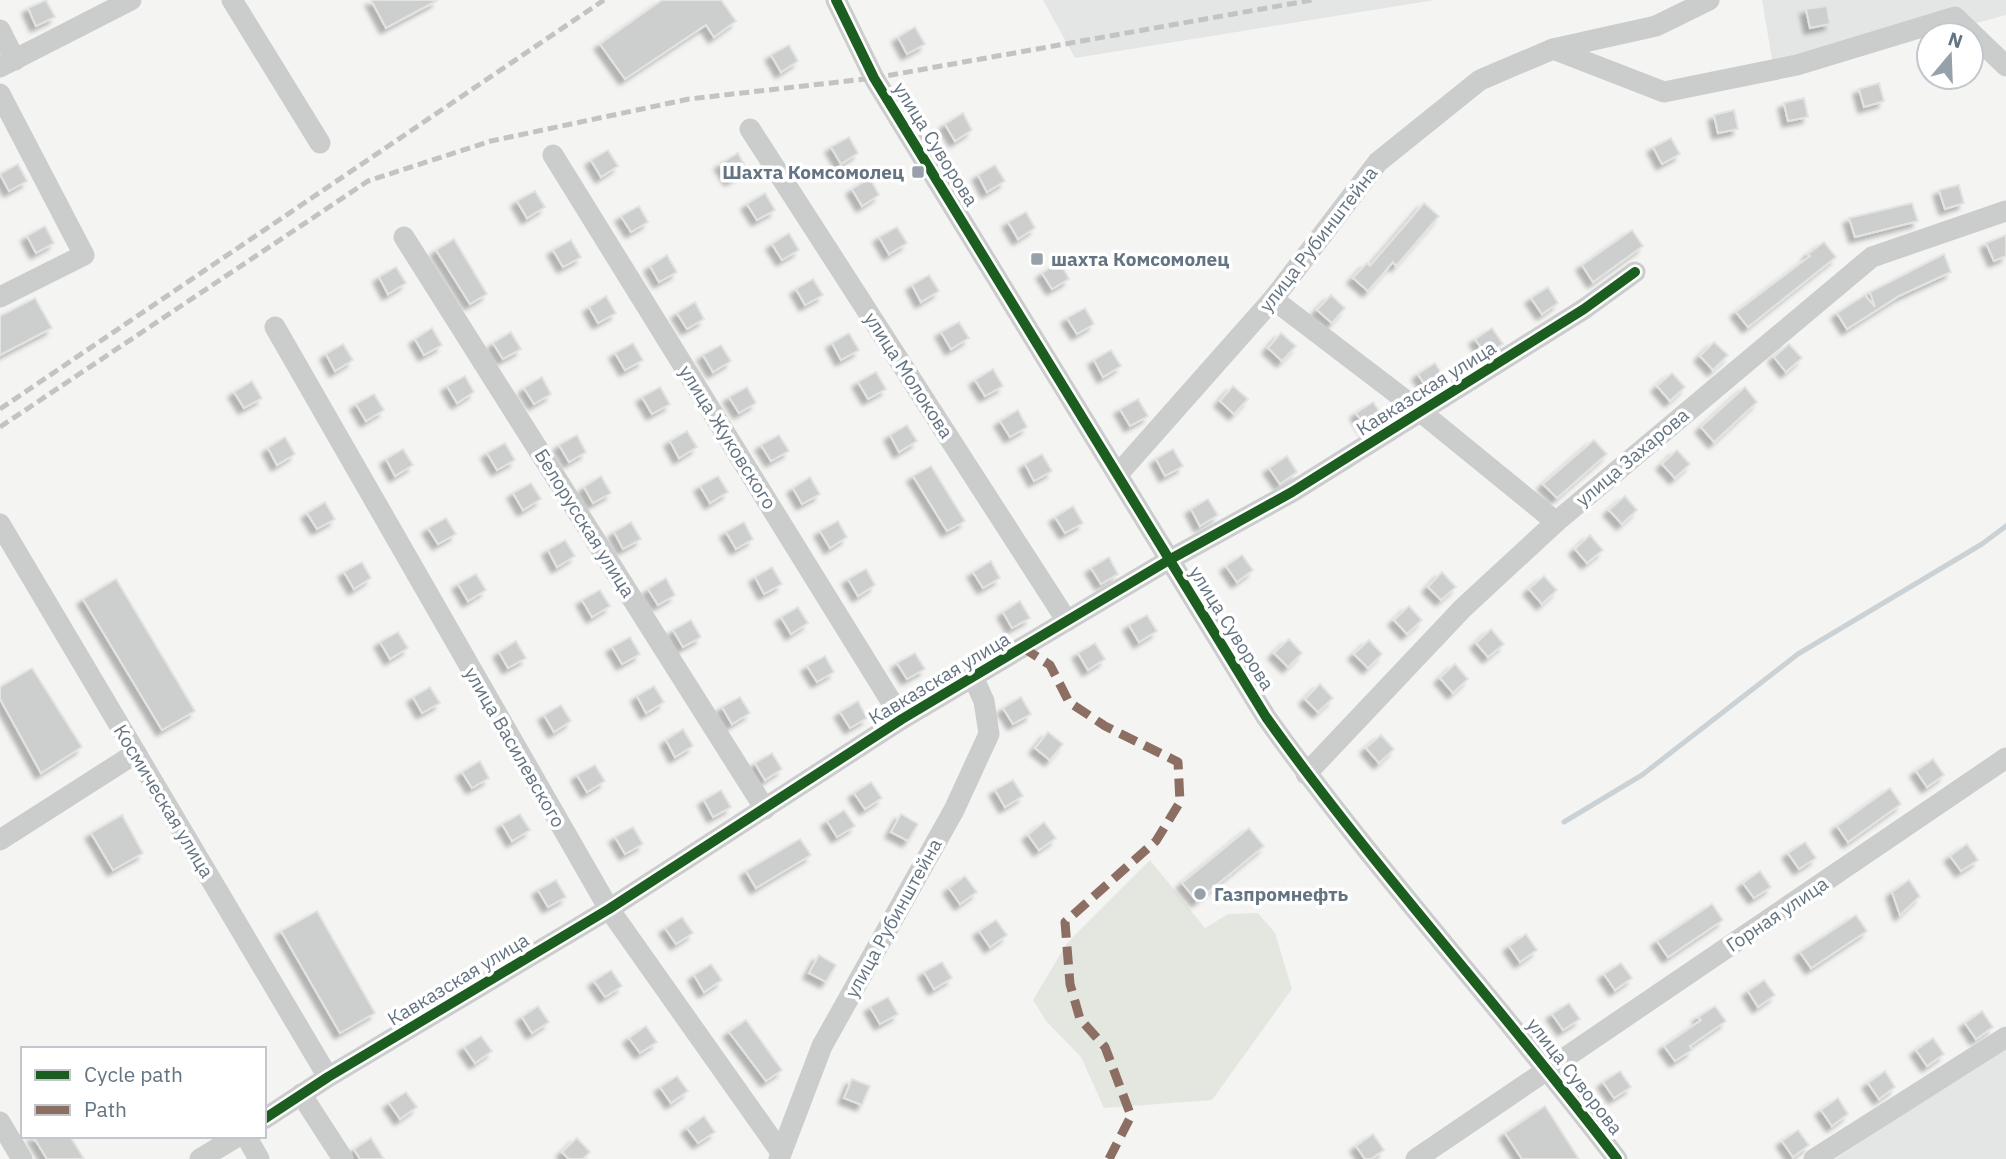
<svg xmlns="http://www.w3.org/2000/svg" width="2006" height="1159" font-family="'IBM Plex Sans',sans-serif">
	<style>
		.built { fill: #e4e6e5 }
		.green { fill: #e4e7e0 }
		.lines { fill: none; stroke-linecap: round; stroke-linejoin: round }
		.stream { stroke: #cbd2d5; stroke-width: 5 }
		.building { fill: #cdcece; stroke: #e3e3e2; stroke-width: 2; filter: url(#shadow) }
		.minor { stroke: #cbcdcd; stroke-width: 21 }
		.rail { stroke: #c2c3c3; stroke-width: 5; stroke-dasharray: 10 5; stroke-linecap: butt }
		.quiet { stroke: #8d6e63; stroke-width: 9; stroke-dasharray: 18 9; stroke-linecap: butt }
		.cycleway-casing { stroke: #fff; stroke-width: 15 }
		.cycleway { stroke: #1b5e20; stroke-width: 10 }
		.poi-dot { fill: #96a1a9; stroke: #fff; stroke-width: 2.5 }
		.labels { text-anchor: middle; stroke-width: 7; stroke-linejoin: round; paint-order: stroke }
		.street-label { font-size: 19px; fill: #647482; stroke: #fff }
		.poi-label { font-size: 19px; font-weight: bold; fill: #647482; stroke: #fff; text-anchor: start }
	</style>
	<defs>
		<filter id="shadow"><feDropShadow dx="-5.5" dy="5.5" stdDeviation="2" flood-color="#0004"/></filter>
	</defs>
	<rect width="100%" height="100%" fill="#f4f4f2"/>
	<g class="built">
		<path d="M1043,0H1435L1075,58Z"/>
		<path d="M1762,0H2006V15L1775,77Z"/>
		<path d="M2006,1047V1159H1835Z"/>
	</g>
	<path class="green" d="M1150,860L1205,928L1228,914L1258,913L1275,933L1292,989L1212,1100L1104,1108L1081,1057L1046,1021L1033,1000L1067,943Z"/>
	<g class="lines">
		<path class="stream" d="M1564,822L1642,775L1798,654L1982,544L2006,526"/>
	</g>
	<g class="building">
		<path d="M46,0L55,17L36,26L28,8Z"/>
		<path d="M371,0H438L386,28Z"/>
		<path d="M662,0H721L736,21L714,37L706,25L625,79L600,44Z"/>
		<path d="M1827,6L1830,24L1810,28L1806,9Z"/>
		<path d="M915,27L925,44L907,54L898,37Z"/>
		<path d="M789,45L798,61L781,72L771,55Z"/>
		<path d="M1879,83L1884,101L1864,107L1859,89Z"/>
		<path d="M1804,98L1808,117L1788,121L1784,103Z"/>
		<path d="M1734,110L1738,129L1718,133L1714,115Z"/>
		<path d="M963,113L972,130L955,141L945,124Z"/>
		<path d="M849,137L858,153L841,164L831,147Z"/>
		<path d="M1671,138L1680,154L1662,164L1653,147Z"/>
		<path d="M608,150L618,166L601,177L591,160Z"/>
		<path d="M738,153L747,170L730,180L720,164Z"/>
		<path d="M18,164L27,181L9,191L0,174Z"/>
		<path d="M995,165L1005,181L987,192L978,175Z"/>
		<path d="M870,178L879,195L862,206L852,189Z"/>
		<path d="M1959,185L1964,203L1945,209L1939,190Z"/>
		<path d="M535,191L545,207L527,218L517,201Z"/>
		<path d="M765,193L775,210L757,220L747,204Z"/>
		<path d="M1424,203L1439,216L1396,266L1393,262L1368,291L1353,278L1367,263L1370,266Z"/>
		<path d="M1912,203L1918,221L1855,237L1849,218Z"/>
		<path d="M639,206L648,222L631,232L621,216Z"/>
		<path d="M1026,212L1035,228L1018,239L1008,222Z"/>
		<path d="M45,226L54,243L36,253L27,236Z"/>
		<path d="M897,227L907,243L889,254L879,237Z"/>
		<path d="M1632,230L1643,246L1593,282L1582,265Z"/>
		<path d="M789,233L799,250L782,260L772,244Z"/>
		<path d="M2006,235V256L1994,261L1986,243Z"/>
		<path d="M454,239L487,294L470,304L436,250Z"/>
		<path d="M571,240L581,257L563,267L553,250Z"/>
		<path d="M1824,242L1836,257L1748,327L1736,312L1810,256L1808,254Z"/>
		<path d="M1944,254L1951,272L1899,296L1847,329L1837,313L1865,295L1875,307L1870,292Z"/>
		<path d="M667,255L677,272L659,282L650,266Z"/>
		<path d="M1060,262L1069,279L1052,289L1042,273Z"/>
		<path d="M396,267L406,283L388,294L379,277Z"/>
		<path d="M929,275L939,291L921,302L912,285Z"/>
		<path d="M813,279L823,295L805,305L796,289Z"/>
		<path d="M1548,287L1558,303L1542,314L1531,298Z"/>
		<path d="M1331,295L1345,308L1332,323L1317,310Z"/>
		<path d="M606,296L616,313L598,323L589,307Z"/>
		<path d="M35,298L52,328L0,355V316Z"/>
		<path d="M695,302L704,319L687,329L677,313Z"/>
		<path d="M1085,308L1094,324L1077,334L1067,318Z"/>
		<path d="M959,322L969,338L951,349L941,332Z"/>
		<path d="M432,328L442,345L424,355L415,339Z"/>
		<path d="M1492,328L1503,344L1486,355L1475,339Z"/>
		<path d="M511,332L521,349L503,359L493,343Z"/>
		<path d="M849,333L859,350L841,360L832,343Z"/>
		<path d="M1281,333L1296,346L1282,361L1268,348Z"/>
		<path d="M1714,342L1728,355L1713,370L1700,356Z"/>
		<path d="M633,343L643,360L625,370L615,353Z"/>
		<path d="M343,344L353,360L335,371L326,354Z"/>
		<path d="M1789,344L1802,358L1786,372L1774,357Z"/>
		<path d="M721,345L731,361L713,372L703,355Z"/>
		<path d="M1111,350L1121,366L1103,377L1094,360Z"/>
		<path d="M1435,363L1445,379L1428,390L1418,374Z"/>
		<path d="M993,369L1003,386L985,396L975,380Z"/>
		<path d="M876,372L886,389L868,399L858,382Z"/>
		<path d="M1672,373L1685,387L1670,401L1657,386Z"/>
		<path d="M465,376L474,392L457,403L447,386Z"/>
		<path d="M542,377L551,394L534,404L524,388Z"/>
		<path d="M252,381L262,398L244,408L234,392Z"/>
		<path d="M1233,386L1248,399L1234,414L1220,401Z"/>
		<path d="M660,387L670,404L652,414L642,397Z"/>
		<path d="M747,387L756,403L739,413L729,397Z"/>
		<path d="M1745,387L1757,402L1714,442L1701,427Z"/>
		<path d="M374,394L384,410L366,421L356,404Z"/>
		<path d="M1138,399L1148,416L1130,426L1120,409Z"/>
		<path d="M1373,402L1384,418L1367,430L1356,413Z"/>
		<path d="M1018,410L1027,427L1010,437L1000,421Z"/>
		<path d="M907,425L917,441L899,452L890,435Z"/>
		<path d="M687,431L697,447L679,458L670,441Z"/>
		<path d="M577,435L586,452L569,462L559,445Z"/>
		<path d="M779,435L789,451L771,461L761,445Z"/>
		<path d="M285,437L295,454L277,465L268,448Z"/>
		<path d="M1594,440L1607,454L1557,498L1543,484Z"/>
		<path d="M505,443L515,460L497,470L487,453Z"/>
		<path d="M403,449L413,465L395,476L386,459Z"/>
		<path d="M1173,449L1183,466L1165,476L1156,459Z"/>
		<path d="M1677,450L1690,464L1675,478L1662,464Z"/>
		<path d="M1042,454L1052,471L1034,481L1025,464Z"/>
		<path d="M1287,456L1297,472L1280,484L1269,468Z"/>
		<path d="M931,466L965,521L947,531L913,476Z"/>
		<path d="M601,476L611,493L593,503L584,487Z"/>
		<path d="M718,476L728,492L710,503L700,486Z"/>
		<path d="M810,477L820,494L802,504L793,488Z"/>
		<path d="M531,483L541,499L523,510L513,493Z"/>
		<path d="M1625,496L1637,510L1622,524L1609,510Z"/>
		<path d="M1208,499L1218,515L1200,526L1191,509Z"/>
		<path d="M325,502L335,519L317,529L307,513Z"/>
		<path d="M1073,506L1083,523L1065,533L1055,517Z"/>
		<path d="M446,518L456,534L438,544L428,528Z"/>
		<path d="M838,521L847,537L830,548L820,531Z"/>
		<path d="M631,522L641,539L623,549L614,532Z"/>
		<path d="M744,522L753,539L736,549L726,532Z"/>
		<path d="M1590,535L1603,550L1587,563L1575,549Z"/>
		<path d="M565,540L575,556L557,567L548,550Z"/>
		<path d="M1242,555L1253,570L1237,582L1226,566Z"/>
		<path d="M1109,557L1118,574L1101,584L1091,568Z"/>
		<path d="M991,561L1000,578L983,588L973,572Z"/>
		<path d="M362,562L371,578L354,589L344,572Z"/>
		<path d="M772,567L782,584L764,594L755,577Z"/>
		<path d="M866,569L875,585L858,596L848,579Z"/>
		<path d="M1442,572L1456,587L1441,600L1428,587Z"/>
		<path d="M476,574L486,590L468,601L458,584Z"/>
		<path d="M1544,576L1557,590L1542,604L1529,589Z"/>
		<path d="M666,578L675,595L658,605L648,589Z"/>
		<path d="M116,579L195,711L162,730L83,599Z"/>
		<path d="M600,590L610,606L592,617L582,600Z"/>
		<path d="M1020,601L1030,618L1012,628L1003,612Z"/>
		<path d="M1409,606L1422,620L1407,634L1394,620Z"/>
		<path d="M798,607L808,623L791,634L781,617Z"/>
		<path d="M1147,615L1157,631L1139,642L1129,625Z"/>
		<path d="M691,620L701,637L683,647L673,630Z"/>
		<path d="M1491,629L1504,644L1488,657L1476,643Z"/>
		<path d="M398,632L408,648L390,659L380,642Z"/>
		<path d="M630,637L640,654L622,664L612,647Z"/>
		<path d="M1289,639L1302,653L1288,667L1274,653Z"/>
		<path d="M1369,640L1382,654L1368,668L1354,654Z"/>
		<path d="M516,641L526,658L508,668L499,652Z"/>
		<path d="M1095,643L1105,659L1088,670L1078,653Z"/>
		<path d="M915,653L925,669L907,679L897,663Z"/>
		<path d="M825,656L834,672L817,682L807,666Z"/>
		<path d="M1455,664L1468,679L1453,693L1440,678Z"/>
		<path d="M32,668L82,747L41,773L0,699V687Z"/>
		<path d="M1320,684L1333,698L1318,712L1305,699Z"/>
		<path d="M654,686L664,702L646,713L637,696Z"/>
		<path d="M430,687L440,703L422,713L413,697Z"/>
		<path d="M740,697L750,713L732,724L722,707Z"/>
		<path d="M1021,697L1031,714L1013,724L1003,708Z"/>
		<path d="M858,701L867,718L850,728L840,712Z"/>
		<path d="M561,705L571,721L554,732L544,715Z"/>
		<path d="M683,729L693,746L675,757L666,740Z"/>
		<path d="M1048,732L1063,744L1050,760L1035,748Z"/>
		<path d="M1381,735L1394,749L1379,763L1366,748Z"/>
		<path d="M772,753L782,769L765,780L755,763Z"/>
		<path d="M1933,759L1944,775L1927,787L1916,771Z"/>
		<path d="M480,761L489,778L472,788L462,772Z"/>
		<path d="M595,765L605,781L587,792L577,775Z"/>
		<path d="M1013,780L1023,796L1005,807L995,790Z"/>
		<path d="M871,782L882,798L865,809L854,793Z"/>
		<path d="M1890,788L1901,804L1848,842L1837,826Z"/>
		<path d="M721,790L731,807L713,817L704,800Z"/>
		<path d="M844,810L855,826L837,837L827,821Z"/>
		<path d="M520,814L530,830L512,841L502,824Z"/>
		<path d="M901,814L918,824L908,841L891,832Z"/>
		<path d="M122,815L143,853L113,870L91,833Z"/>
		<path d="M1044,822L1056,838L1039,850L1028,835Z"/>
		<path d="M633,827L643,844L625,854L615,837Z"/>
		<path d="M1249,828L1264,846L1197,901L1182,883Z"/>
		<path d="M800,839L811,855L756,888L746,871Z"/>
		<path d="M1805,842L1816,858L1799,869L1788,853Z"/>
		<path d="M1967,844L1978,860L1961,871L1950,856Z"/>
		<path d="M1760,871L1771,887L1754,898L1743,883Z"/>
		<path d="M965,876L977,892L960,904L949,888Z"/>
		<path d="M556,880L566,897L548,907L538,890Z"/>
		<path d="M1909,880L1920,896L1900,915L1892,892Z"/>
		<path d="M1712,904L1723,920L1668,957L1657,941Z"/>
		<path d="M317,911L375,1013L340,1033L281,931Z"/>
		<path d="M1856,915L1867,931L1811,968L1800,952Z"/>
		<path d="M682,917L693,933L676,944L665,928Z"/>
		<path d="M996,920L1007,935L990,947L979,931Z"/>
		<path d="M1526,934L1537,950L1520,962L1509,946Z"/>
		<path d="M819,955L836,965L826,982L809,973Z"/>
		<path d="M942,962L952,978L934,989L924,972Z"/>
		<path d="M1621,963L1632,978L1615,990L1604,974Z"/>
		<path d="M711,964L722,980L704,992L694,975Z"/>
		<path d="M611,970L622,986L605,997L594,981Z"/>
		<path d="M1764,980L1775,995L1758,1007L1748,991Z"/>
		<path d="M888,997L898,1014L880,1024L870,1007Z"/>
		<path d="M1569,1003L1580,1019L1563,1030L1552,1014Z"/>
		<path d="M538,1006L549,1022L532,1033L522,1017Z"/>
		<path d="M1715,1006L1726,1021L1690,1046L1692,1050L1675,1061L1664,1046L1701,1020L1698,1017Z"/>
		<path d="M1982,1011L1993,1027L1976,1039L1965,1023Z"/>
		<path d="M746,1020L782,1070L766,1081L729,1032Z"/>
		<path d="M646,1026L657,1042L640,1053L629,1038Z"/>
		<path d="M481,1036L492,1051L475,1063L464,1047Z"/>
		<path d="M1933,1038L1944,1054L1927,1066L1916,1050Z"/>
		<path d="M1620,1071L1631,1087L1614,1098L1603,1082Z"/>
		<path d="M1885,1071L1895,1087L1879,1099L1868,1083Z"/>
		<path d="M677,1076L688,1091L671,1103L660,1087Z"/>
		<path d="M852,1079L870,1086L862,1105L844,1098Z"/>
		<path d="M406,1092L417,1107L400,1119L389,1103Z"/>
		<path d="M1838,1098L1848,1114L1832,1126L1821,1110Z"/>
		<path d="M1545,1106L1579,1159H1522L1505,1133Z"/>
		<path d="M704,1116L715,1132L698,1143L687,1128Z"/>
		<path d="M1798,1130L1809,1145L1793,1157L1782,1141Z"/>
		<path d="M1373,1134L1384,1150L1371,1159H1365L1356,1146Z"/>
		<path d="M33,1136H70L84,1159H47Z"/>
		<path d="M371,1138L384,1159H360L354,1149Z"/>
		<path d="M577,1138L590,1152L583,1159H569L562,1152Z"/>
	</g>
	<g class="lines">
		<g class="minor">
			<path d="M232,0L320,143"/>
			<path d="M836,0L874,78L1266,717C1375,870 1503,1009 1617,1159"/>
			<path d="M0,30L15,60"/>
			<path d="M1553,49L1664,92L1797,65L1955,17L2006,66"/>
			<path d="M0,67L131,0"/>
			<path d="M0,94L84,255L0,297"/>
			<path d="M750,129L1067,621"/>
			<path d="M553,155L902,719"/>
			<path d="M404,237L765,809"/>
			<path d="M1273,299L1421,412L1556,522"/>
			<path d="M275,327L609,909L780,1151"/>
			<path d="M1119,473L1273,299L1378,162L1480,80L1553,49L1656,26L1709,0"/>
			<path d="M0,524L328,1077"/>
			<path d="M1306,774L1463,608L1556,522L1872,257L2006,211"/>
			<path d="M0,840L136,753"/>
			<path d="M301,1094L343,1159"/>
			<path d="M264,1119L328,1077L609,909L902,719L1169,560L1292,492L1584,309L1635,272"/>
			<path d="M0,1122L22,1159"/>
			<path d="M246,1136L259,1159"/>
			<path d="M200,1159L238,1136"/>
			<path d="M779,1159L822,1046L954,810L989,734L984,701L973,677"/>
			<path d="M1416,1159L2006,758"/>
			<path d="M1814,1159L2006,1037"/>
		</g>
		<g class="rail">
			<path d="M0,409L604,0"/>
			<path d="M0,427L368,181L491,141L689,99L874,78L1312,0"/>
		</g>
		<path class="quiet" d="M1022,647L1050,665L1069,702L1105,726L1178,762L1180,802L1156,841L1065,922L1070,984L1080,1019L1105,1047L1131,1116L1109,1159"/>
		<defs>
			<g id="cycleway">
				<path d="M836,0L874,78L1266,717C1375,870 1503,1009 1617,1159"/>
				<path d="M264,1119L328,1077L609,909L902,719L1169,560L1292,492L1584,309L1635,272"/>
			</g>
		</defs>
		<use href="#cycleway" class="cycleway-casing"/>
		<use href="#cycleway" class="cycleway"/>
	</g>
	<g class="poi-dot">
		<rect x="911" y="165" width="14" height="14" rx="3.5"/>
		<rect x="1030" y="252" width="14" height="14" rx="3.5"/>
		<circle cx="1200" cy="894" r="7"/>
	</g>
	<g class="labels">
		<g class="street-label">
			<text transform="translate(936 144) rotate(58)" y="7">улица Суворова</text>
			<text transform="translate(1318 239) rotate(-52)" y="7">улица Рубинштейна</text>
			<text transform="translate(909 375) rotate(57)" y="7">улица Молокова</text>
			<text transform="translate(1426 388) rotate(-32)" y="7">Кавказская улица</text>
			<text transform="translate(728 437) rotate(58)" y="7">улица Жуковского</text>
			<text transform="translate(1632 457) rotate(-40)" y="7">улица Захарова</text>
			<text transform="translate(585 523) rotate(58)" y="7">Белорусская улица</text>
			<text transform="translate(1232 628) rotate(58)" y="7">улица Суворова</text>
			<text transform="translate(939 678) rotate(-31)" y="7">Кавказская улица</text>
			<text transform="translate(515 747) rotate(60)" y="7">улица Василевского</text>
			<text transform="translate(164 801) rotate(59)" y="7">Космическая улица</text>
			<text transform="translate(1777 914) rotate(-34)" y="7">Горная улица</text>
			<text transform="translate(893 918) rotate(-61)" y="7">улица Рубинштейна</text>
			<text transform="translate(458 979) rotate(-31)" y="7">Кавказская улица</text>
			<text transform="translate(1575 1076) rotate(52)" y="7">улица Суворова</text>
		</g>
		<g class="poi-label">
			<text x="904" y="179" text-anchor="end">Шахта Комсомолец</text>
			<text x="1051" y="266">шахта Комсомолец</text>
			<text x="1214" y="901">Газпромнефть</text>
		</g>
	</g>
	<rect x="21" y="1047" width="245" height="91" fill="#ffffff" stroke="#c1c7cd" stroke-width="2"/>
	<rect x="35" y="1070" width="35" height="10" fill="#1b5e20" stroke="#c1c7cd" stroke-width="2"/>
	<text x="84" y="1082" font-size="21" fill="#647482">Cycle path</text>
	<rect x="35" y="1105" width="35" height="10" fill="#8d6e63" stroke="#c1c7cd" stroke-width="2"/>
	<text x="84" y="1117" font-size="21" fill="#647482">Path</text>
	<g transform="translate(1950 56) rotate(19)"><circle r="33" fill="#ffffff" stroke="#c1c7cd" stroke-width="2"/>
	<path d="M0-5L12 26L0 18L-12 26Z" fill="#96a1a9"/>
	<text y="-10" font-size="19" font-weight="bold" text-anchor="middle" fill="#647482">N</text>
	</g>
</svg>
